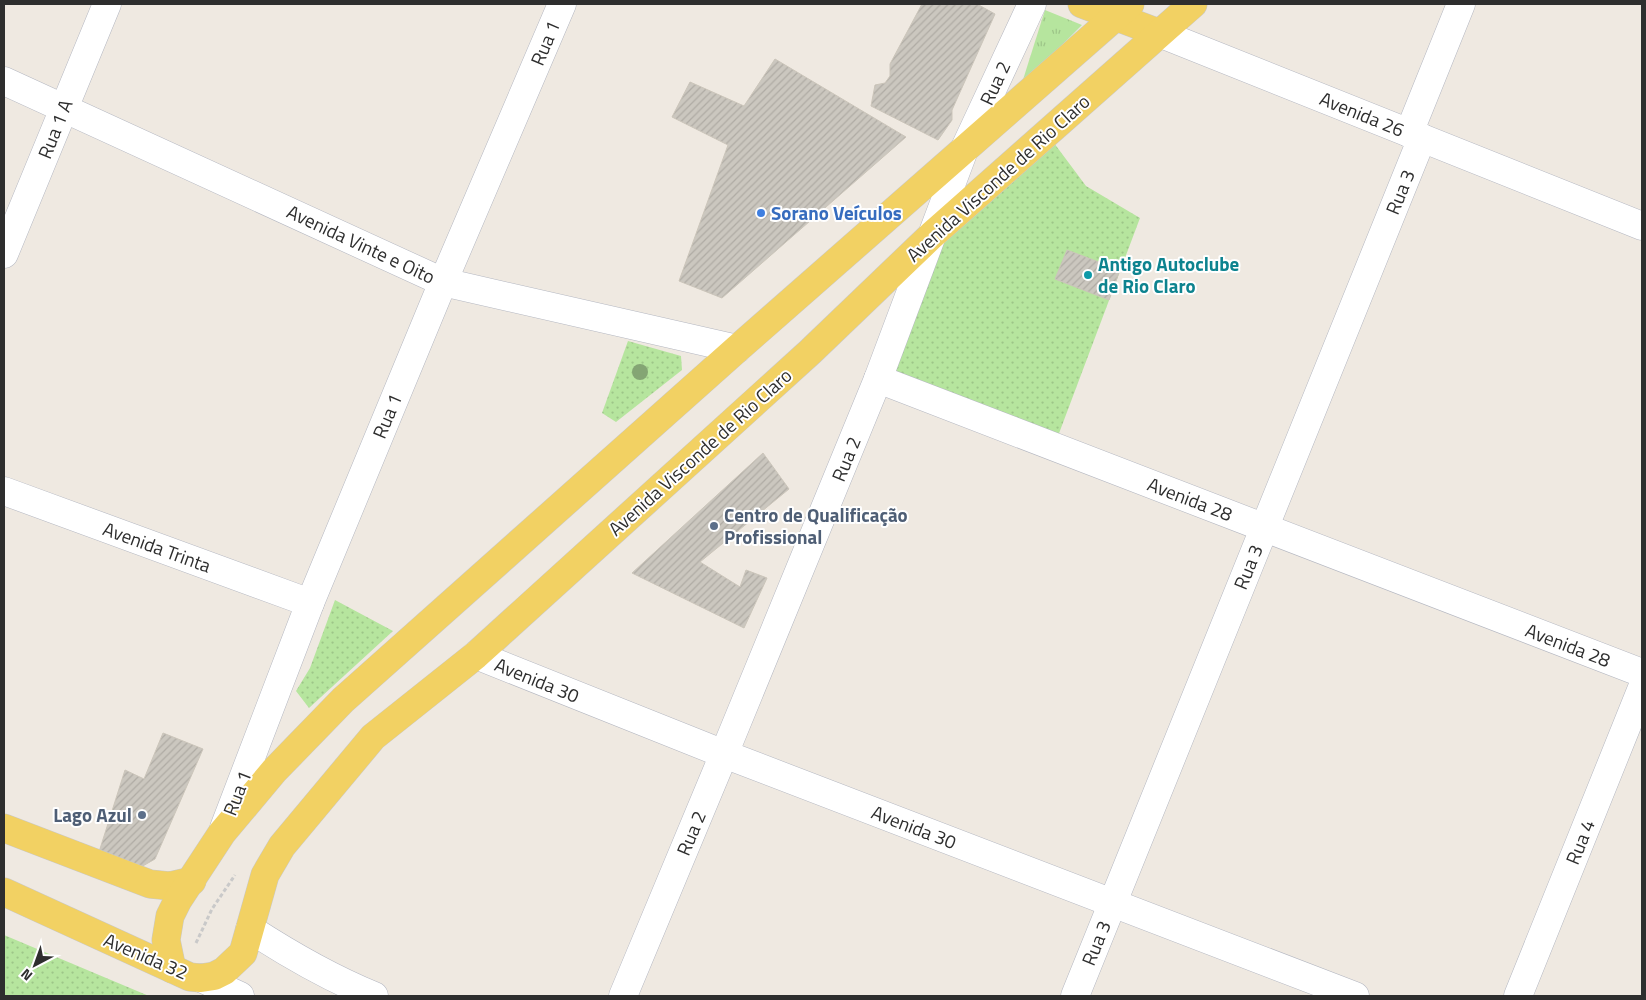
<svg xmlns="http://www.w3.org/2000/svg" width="1646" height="1000" font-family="'Titillium Web',sans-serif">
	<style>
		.grass { fill: url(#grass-tufts) }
		.park { fill: url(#park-dots) }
		.building { fill: url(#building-hatch); stroke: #cbc5ba }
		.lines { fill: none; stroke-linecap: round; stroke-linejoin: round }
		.minor-casing { stroke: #b4b7c1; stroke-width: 29 }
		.major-casing { stroke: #c9c9c9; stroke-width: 29 }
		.path { stroke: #c9c9c9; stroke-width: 3; stroke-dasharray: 4 2.5; stroke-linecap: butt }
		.minor { stroke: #fff; stroke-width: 28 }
		.major { stroke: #f2d163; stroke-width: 28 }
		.tree { fill: #84a574 }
		.shop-dot { fill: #3f7fe0; stroke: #fff; stroke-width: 2 }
		.culture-dot { fill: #0f9aa8; stroke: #fff; stroke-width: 2 }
		.service-dot { fill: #5c6f8a; stroke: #fff; stroke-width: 2 }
		.labels { text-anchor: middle; stroke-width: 4; stroke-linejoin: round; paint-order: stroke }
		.street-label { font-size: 19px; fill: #2e2e2e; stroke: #fff }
		.shop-label { font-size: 19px; font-weight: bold; fill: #366cbe; stroke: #fff; text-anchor: start }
		.culture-label { font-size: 19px; font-weight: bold; fill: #0d838f; stroke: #fff; text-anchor: start }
		.service-label { font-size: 19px; font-weight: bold; fill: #4e5e75; stroke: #fff; text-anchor: start }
	</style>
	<defs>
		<pattern id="grass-tufts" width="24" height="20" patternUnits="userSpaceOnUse" patternTransform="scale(1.25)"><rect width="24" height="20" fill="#b6e59e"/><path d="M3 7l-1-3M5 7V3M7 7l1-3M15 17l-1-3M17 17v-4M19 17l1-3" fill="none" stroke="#9dc588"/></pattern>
		<pattern id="park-dots" width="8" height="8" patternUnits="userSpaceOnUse" patternTransform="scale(1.25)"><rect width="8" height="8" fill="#b6e59e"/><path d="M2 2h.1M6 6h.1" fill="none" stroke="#9dc588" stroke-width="1.8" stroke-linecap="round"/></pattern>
		<pattern id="building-hatch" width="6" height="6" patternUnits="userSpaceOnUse" patternTransform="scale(1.25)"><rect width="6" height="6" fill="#cbc7bf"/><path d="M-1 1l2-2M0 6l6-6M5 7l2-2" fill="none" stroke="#afaba4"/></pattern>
	</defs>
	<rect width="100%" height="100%" fill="#efe9e1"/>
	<path class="grass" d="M1045,10L1082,25L1021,86Z"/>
	<g class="park">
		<path d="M1048,135L1086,186L1140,218L1055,444L884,379L934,237Z"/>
		<path d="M628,341L681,356L682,370L616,422L602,413Z"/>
		<path d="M335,600L393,631L309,708L296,691L310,668Z"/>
		<path d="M4,935L149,996H4Z"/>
	</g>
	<g class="building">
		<path d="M922,4H977L995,14L952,110V120L938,140L871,106L875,85L885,83L890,76V64Z"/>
		<path d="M775,59L906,137L722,298L679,281L728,145L672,117L690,82L744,106Z"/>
		<path d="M1067,250L1120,270L1109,300L1055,279Z"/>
		<path d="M763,453L789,489L700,562L740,587L746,570L767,578L744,628L632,573Z"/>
		<path d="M163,733L203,749L155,859L141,867L99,852L125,770L144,779Z"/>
	</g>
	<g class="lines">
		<defs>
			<g id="minor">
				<path d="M1159,33L1642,226"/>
				<path d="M4,81L443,282L737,349"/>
				<path d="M1409,133L1461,4"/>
				<path d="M4,254L107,4"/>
				<path d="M878,379L1642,673"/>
				<path d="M4,491L310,603"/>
				<path d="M476,655L724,754L1355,996"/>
				<path d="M224,828L310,603L443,282L562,4"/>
				<path d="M250,929C290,955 330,978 374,996"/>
				<path d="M201,978L240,996"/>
				<path d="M623,996L724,754L878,379L964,150L1032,4"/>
				<path d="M1075,996L1422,138"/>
				<path d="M1518,996L1642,688"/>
			</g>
			<g id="major">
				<path d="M1082,4L1159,33"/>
				<path d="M4,828L150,884L170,886L192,881"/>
				<path d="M4,892L190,977L201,978L214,976L224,971L243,953L265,875L282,846L373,737L476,655L810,352L932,235L1193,4"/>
				<path d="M172,969L166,940L170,916L178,900L222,833L274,771L343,700L737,349L1130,4"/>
			</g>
		</defs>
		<use href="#minor" class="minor-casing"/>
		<use href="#major" class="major-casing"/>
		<path class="path" d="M196,943L212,909L235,875"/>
		<use href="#minor" class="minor"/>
		<use href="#major" class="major"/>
	</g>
	<circle class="tree" cx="640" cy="372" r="8"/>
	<circle class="shop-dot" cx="761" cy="213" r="5"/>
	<circle class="culture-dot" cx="1088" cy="275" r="5"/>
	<g class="service-dot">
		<circle cx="714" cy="526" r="5"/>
		<circle cx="142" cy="815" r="5"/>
	</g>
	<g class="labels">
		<g class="street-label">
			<text transform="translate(545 43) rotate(-67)" y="7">Rua 1</text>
			<text transform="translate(995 83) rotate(-65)" y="7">Rua 2</text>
			<text transform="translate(1362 114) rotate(22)" y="7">Avenida 26</text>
			<text transform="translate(55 129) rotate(-68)" y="7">Rua 1 A</text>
			<text transform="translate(998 178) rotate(-42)" y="7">Avenida Visconde de Rio Claro</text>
			<text transform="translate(1400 192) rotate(-68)" y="7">Rua 3</text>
			<text transform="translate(361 244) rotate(25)" y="7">Avenida Vinte e Oito</text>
			<text transform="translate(387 416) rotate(-67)" y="7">Rua 1</text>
			<text transform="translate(700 452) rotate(-42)" y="7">Avenida Visconde de Rio Claro</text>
			<text transform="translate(846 459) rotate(-68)" y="7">Rua 2</text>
			<text transform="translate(1190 499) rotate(21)" y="7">Avenida 28</text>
			<text transform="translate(157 547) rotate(20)" y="7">Avenida Trinta</text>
			<text transform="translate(1248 567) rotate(-68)" y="7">Rua 3</text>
			<text transform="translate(1568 645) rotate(21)" y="7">Avenida 28</text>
			<text transform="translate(537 680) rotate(22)" y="7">Avenida 30</text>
			<text transform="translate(237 793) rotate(-69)" y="7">Rua 1</text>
			<text transform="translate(914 827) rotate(21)" y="7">Avenida 30</text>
			<text transform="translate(691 833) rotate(-67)" y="7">Rua 2</text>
			<text transform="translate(1580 842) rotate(-68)" y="7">Rua 4</text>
			<text transform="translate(1096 943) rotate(-68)" y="7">Rua 3</text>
			<text transform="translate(146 956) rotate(23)" y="7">Avenida 32</text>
		</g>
		<g class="shop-label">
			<text x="771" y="220">Sorano Veículos</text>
		</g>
		<g class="culture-label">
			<text x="1098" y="271">Antigo Autoclube<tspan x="1098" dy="22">de Rio Claro</tspan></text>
		</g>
		<g class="service-label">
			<text x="724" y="522">Centro de Qualificação<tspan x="724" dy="22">Profissional</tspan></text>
			<text x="132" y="822" text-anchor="end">Lago Azul</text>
		</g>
	</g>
	<rect width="1646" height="1000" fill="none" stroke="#2e2e2e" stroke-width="10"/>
	<g transform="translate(35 965) rotate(221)" stroke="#ffffff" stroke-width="4" paint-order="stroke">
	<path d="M0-4L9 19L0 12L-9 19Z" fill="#2e2e2e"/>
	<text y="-8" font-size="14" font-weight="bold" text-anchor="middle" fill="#2e2e2e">N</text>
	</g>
</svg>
